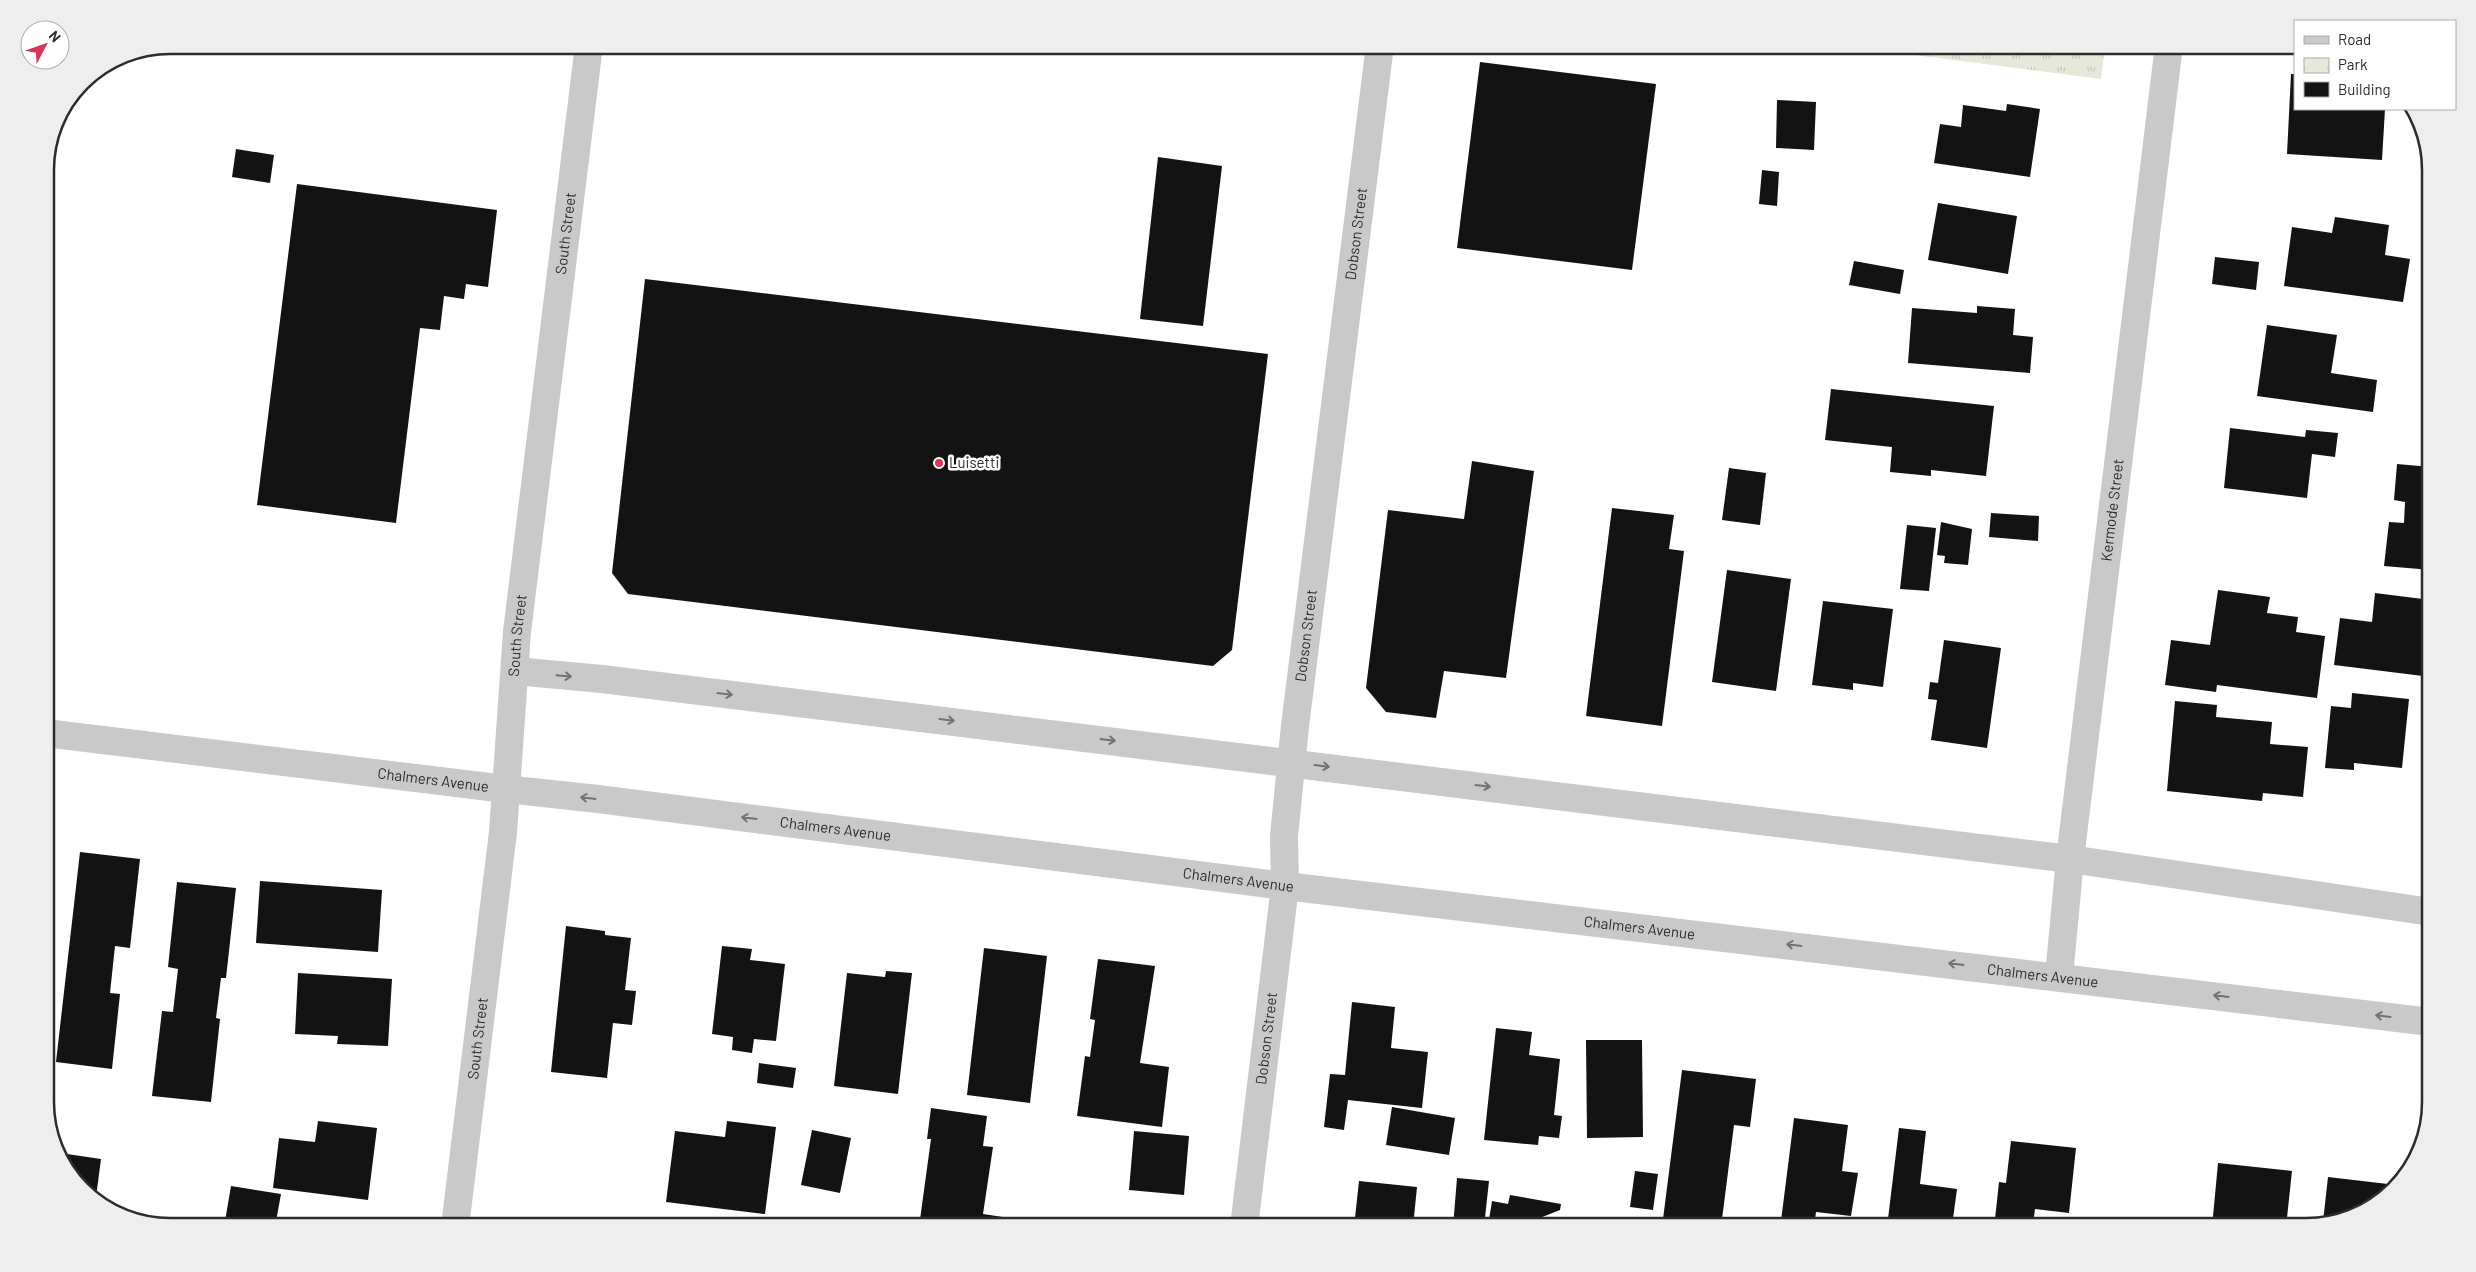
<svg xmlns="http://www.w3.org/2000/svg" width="2476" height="1272" font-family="Barlow,sans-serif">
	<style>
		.park { fill: url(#park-tufts) }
		.building { fill: #131313 }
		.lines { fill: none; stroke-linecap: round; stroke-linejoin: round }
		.minor { stroke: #c9c9c9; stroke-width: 28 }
		.tertiary { stroke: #c9c9c9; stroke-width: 28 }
		.oneway { stroke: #737373 }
		.poi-dot { fill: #dc3459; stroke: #fff; stroke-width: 2 }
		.labels { text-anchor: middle; stroke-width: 5; stroke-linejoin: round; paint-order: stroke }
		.street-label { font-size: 15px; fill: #2c2c2c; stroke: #fff }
		.poi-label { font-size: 15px; fill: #2c2c2c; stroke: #fff; text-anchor: start }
		.rim { fill: none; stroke: #2c2c2c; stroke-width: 2.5 }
	</style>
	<defs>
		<pattern id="park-tufts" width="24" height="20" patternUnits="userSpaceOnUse" patternTransform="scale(1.25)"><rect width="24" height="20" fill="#e4e9da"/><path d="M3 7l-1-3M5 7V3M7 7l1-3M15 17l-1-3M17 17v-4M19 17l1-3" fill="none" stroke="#c4c8bb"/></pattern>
	</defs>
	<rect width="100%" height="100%" fill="#fff"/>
	<path class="park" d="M1837,45H2105L2101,79Z"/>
	<g class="building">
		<path d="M1480,62L1656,84L1632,270L1457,248Z"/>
		<path d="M2291,74H2295V109H2385L2382,160L2287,154Z"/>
		<path d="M1777,100L1816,102L1814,150L1776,148Z"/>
		<path d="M2007,104L2040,109L2030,177L1934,163L1940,124L1961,127L1963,105L2006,111Z"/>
		<path d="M236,149L274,155L270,183L232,177Z"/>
		<path d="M1158,157L1222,166L1203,326L1140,319Z"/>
		<path d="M1762,170L1779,172L1777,206L1759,204Z"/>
		<path d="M297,184L497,210L488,287L466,284L464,299L444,296L440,330L420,328L396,523L257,505Z"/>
		<path d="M1938,203L2017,216L2008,274L1928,260Z"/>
		<path d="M2335,217L2389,225L2385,255L2410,259L2403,302L2284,286L2292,227L2332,233Z"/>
		<path d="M2215,257L2259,262L2256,290L2212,284Z"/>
		<path d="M1854,261L1904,270L1900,294L1849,285Z"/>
		<path d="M645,279L1268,354L1232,650L1213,666L628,594L612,573Z"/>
		<path d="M1977,306L2015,309L2013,335L2033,337L2030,373L1908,363L1912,308L1977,313Z"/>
		<path d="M2267,325L2337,335L2331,373L2377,380L2373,412L2257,396Z"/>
		<path d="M45,381L54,383L46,441H45Z"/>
		<path d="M1831,389L1994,406L1986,476L1931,470V476L1890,472L1892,447L1825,440Z"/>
		<path d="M2230,428L2305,437L2306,430L2338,433L2335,457L2312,454L2307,498L2224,488Z"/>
		<path d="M1472,461L1534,471L1506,678L1444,671L1436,718L1386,712L1366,688L1388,510L1464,519Z"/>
		<path d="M2397,464L2431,467V570L2384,566L2389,522L2404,523L2405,502L2394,500Z"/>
		<path d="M1729,468L1766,473L1760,525L1722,520Z"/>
		<path d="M1612,508L1674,515L1669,549L1684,551L1662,726L1586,716Z"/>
		<path d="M1991,513L2039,516L2038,541L1989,537Z"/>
		<path d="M1941,522L1972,529L1968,565L1944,563L1945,556L1937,555Z"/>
		<path d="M1907,525L1936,528L1929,591L1900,589Z"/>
		<path d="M1727,570L1791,579L1776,691L1712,682Z"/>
		<path d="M2218,590L2270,597L2267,613L2298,617L2296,632L2325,636L2317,698L2217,685L2216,692L2165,685L2171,640L2210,645Z"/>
		<path d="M2375,593L2431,600L2427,643H2431V677L2334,665L2340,618L2372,622Z"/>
		<path d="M1823,601L1893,609L1883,687L1853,683V690L1812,685Z"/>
		<path d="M1944,640L2001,648L1987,748L1931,740L1937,700L1928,699L1930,682L1938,683Z"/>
		<path d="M2352,693L2409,699L2402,768L2354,763V770L2325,768L2331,706L2351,708Z"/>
		<path d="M2175,701L2217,705L2216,717L2272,722L2270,744L2308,747L2303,797L2263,793L2262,801L2167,791Z"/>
		<path d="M80,852L140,859L130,948L115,946L110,993L120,994L112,1069L56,1062Z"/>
		<path d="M260,881L382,890L378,952L256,943Z"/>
		<path d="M177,882L236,888L226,978H221L216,1018L220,1019L211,1102L152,1096L162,1011L173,1012L178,969L168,967Z"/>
		<path d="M566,926L605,931V935L631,938L625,990L636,991L632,1025L613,1023L607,1078L551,1072Z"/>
		<path d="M722,946L752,949L750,960L785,964L776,1041L754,1039L752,1053L732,1050L733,1037L712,1034Z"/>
		<path d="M984,948L1047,956L1030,1103L967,1095Z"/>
		<path d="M1098,959L1155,966L1140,1063L1169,1067L1162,1127L1077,1116L1085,1056L1090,1057L1095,1020L1090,1019Z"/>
		<path d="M886,971L912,973L898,1094L834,1086L847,973L885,977Z"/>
		<path d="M298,973L392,979L388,1046L337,1044L338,1036L295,1034Z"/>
		<path d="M1352,1002L1395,1007L1391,1048L1428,1052L1422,1108L1348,1100L1344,1130L1324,1127L1330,1074L1345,1075Z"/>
		<path d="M1496,1028L1532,1032L1529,1055L1560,1059L1554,1115L1562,1116L1559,1138L1539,1136L1538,1145L1484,1140Z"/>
		<path d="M1586,1040H1642L1643,1137L1587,1138Z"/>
		<path d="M759,1063L796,1068L793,1088L757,1083Z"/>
		<path d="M1682,1070L1756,1079L1750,1127L1734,1125L1721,1227H1662Z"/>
		<path d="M1392,1107L1455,1118L1449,1155L1386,1145Z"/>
		<path d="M931,1108L987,1116L983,1146L993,1147L983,1214L1030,1221L1029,1227H919L931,1139H927Z"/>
		<path d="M1794,1118L1848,1125L1842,1171L1858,1173L1851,1216L1816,1212L1814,1227H1773V1221H1781Z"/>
		<path d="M318,1121L377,1128L368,1200L273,1188L279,1138L315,1142Z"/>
		<path d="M727,1121L776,1127L765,1214L666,1202L675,1131L725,1137Z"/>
		<path d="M1899,1128L1926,1131L1920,1184L1957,1189L1952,1226L1887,1227Z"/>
		<path d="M812,1130L851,1138L840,1193L801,1185Z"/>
		<path d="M1134,1131L1189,1136L1184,1195L1129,1190Z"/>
		<path d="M2011,1141L2076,1148L2069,1213L2035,1209L2033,1224L1995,1219L1999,1182L2006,1183Z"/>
		<path d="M60,1153L101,1159L96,1197L66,1171Z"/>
		<path d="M2218,1163L2292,1171L2286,1227H2212Z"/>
		<path d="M1635,1171L1658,1174L1653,1210L1630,1207Z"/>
		<path d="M2328,1177L2388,1184L2387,1190L2369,1210L2323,1222Z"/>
		<path d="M1457,1178L1489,1181L1484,1227H1453Z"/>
		<path d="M1359,1181L1417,1187L1413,1227H1354Z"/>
		<path d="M231,1186L281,1194L275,1227H224Z"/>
		<path d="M1510,1195L1561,1204L1560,1210L1517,1227L1488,1226L1492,1201L1508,1204Z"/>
		<path d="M2062,1218L2088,1221L2087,1227H2061Z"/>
	</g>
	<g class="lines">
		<g class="minor">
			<path id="s1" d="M45,733L506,789"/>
			<path id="s2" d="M2059,976L2070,859L2169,45"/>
			<path id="s3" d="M1244,1227L1285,886L1284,836L1295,726L1380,45"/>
		</g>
		<g class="tertiary">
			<path d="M515,671L602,679L2070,859L2431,912"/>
			<path id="s4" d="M506,789L598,799L1285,886L2431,1022"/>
			<path id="s5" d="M455,1227L503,832L517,632L589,45"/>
		</g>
	</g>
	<defs><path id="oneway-shaft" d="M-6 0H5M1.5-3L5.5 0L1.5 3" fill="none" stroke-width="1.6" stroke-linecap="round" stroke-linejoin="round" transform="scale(1.25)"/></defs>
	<g class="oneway">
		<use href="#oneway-shaft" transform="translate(564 676) rotate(5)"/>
		<use href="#oneway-shaft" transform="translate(725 694) rotate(7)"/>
		<use href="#oneway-shaft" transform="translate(947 720) rotate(7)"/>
		<use href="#oneway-shaft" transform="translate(1108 740) rotate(7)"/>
		<use href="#oneway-shaft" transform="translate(1322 766) rotate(7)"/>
		<use href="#oneway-shaft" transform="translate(1483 786) rotate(7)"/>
		<use href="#oneway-shaft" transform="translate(588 798) rotate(-173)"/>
		<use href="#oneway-shaft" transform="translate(749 818) rotate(-173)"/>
		<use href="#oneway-shaft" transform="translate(1794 945) rotate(-173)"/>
		<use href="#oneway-shaft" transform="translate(1956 964) rotate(-173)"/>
		<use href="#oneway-shaft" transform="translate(2221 996) rotate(-173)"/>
		<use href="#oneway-shaft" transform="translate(2383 1016) rotate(-173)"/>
	</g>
	<circle class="poi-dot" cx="939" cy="463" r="5"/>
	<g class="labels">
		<g class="street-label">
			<text dy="5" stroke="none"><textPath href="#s5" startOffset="1000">South Street</textPath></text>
			<text dy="5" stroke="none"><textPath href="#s3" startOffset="1000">Dobson Street</textPath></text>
			<text dy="5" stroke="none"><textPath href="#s2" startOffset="469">Kermode Street</textPath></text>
			<text dy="5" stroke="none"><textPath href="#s5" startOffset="595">South Street</textPath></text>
			<text dy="5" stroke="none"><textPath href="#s3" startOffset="595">Dobson Street</textPath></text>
			<text dy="5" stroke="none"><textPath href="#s1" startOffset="391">Chalmers Avenue</textPath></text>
			<text dy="5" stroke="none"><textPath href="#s4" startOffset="332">Chalmers Avenue</textPath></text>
			<text dy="5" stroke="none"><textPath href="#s4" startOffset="738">Chalmers Avenue</textPath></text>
			<text dy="5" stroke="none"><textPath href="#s4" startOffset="1142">Chalmers Avenue</textPath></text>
			<text dy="5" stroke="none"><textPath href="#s4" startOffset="1548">Chalmers Avenue</textPath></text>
			<text dy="5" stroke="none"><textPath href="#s3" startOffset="190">Dobson Street</textPath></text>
			<text dy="5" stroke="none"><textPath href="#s5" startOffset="190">South Street</textPath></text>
		</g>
		<g class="poi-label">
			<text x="949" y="468">Luisetti</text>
		</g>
	</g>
	<path d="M0 0H2476V1272H0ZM170 54H2306A116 116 0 0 1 2422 170V1102A116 116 0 0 1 2306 1218H170A116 116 0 0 1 54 1102V170A116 116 0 0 1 170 54Z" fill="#eee" fill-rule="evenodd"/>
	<path class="rim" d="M170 54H2306A116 116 0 0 1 2422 170V1102A116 116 0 0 1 2306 1218H170A116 116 0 0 1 54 1102V170A116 116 0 0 1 170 54Z"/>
	<rect x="2294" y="20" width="162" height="90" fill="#ffffff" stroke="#ababab"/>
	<rect x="2304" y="36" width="25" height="8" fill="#c9c9c9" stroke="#ababab"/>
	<text x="2338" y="45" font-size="15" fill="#2c2c2c">Road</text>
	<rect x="2304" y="58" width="25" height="15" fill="url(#park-tufts)" stroke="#ababab"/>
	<text x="2338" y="70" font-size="15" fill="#2c2c2c">Park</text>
	<rect x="2304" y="82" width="25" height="15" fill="#131313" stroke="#ababab"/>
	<text x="2338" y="95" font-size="15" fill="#2c2c2c">Building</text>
	<g transform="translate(45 45) rotate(49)"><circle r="24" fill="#ffffff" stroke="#ababab"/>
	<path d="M0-4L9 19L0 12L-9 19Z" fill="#dc3459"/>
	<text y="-8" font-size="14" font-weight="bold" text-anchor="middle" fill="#2c2c2c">N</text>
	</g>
</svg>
